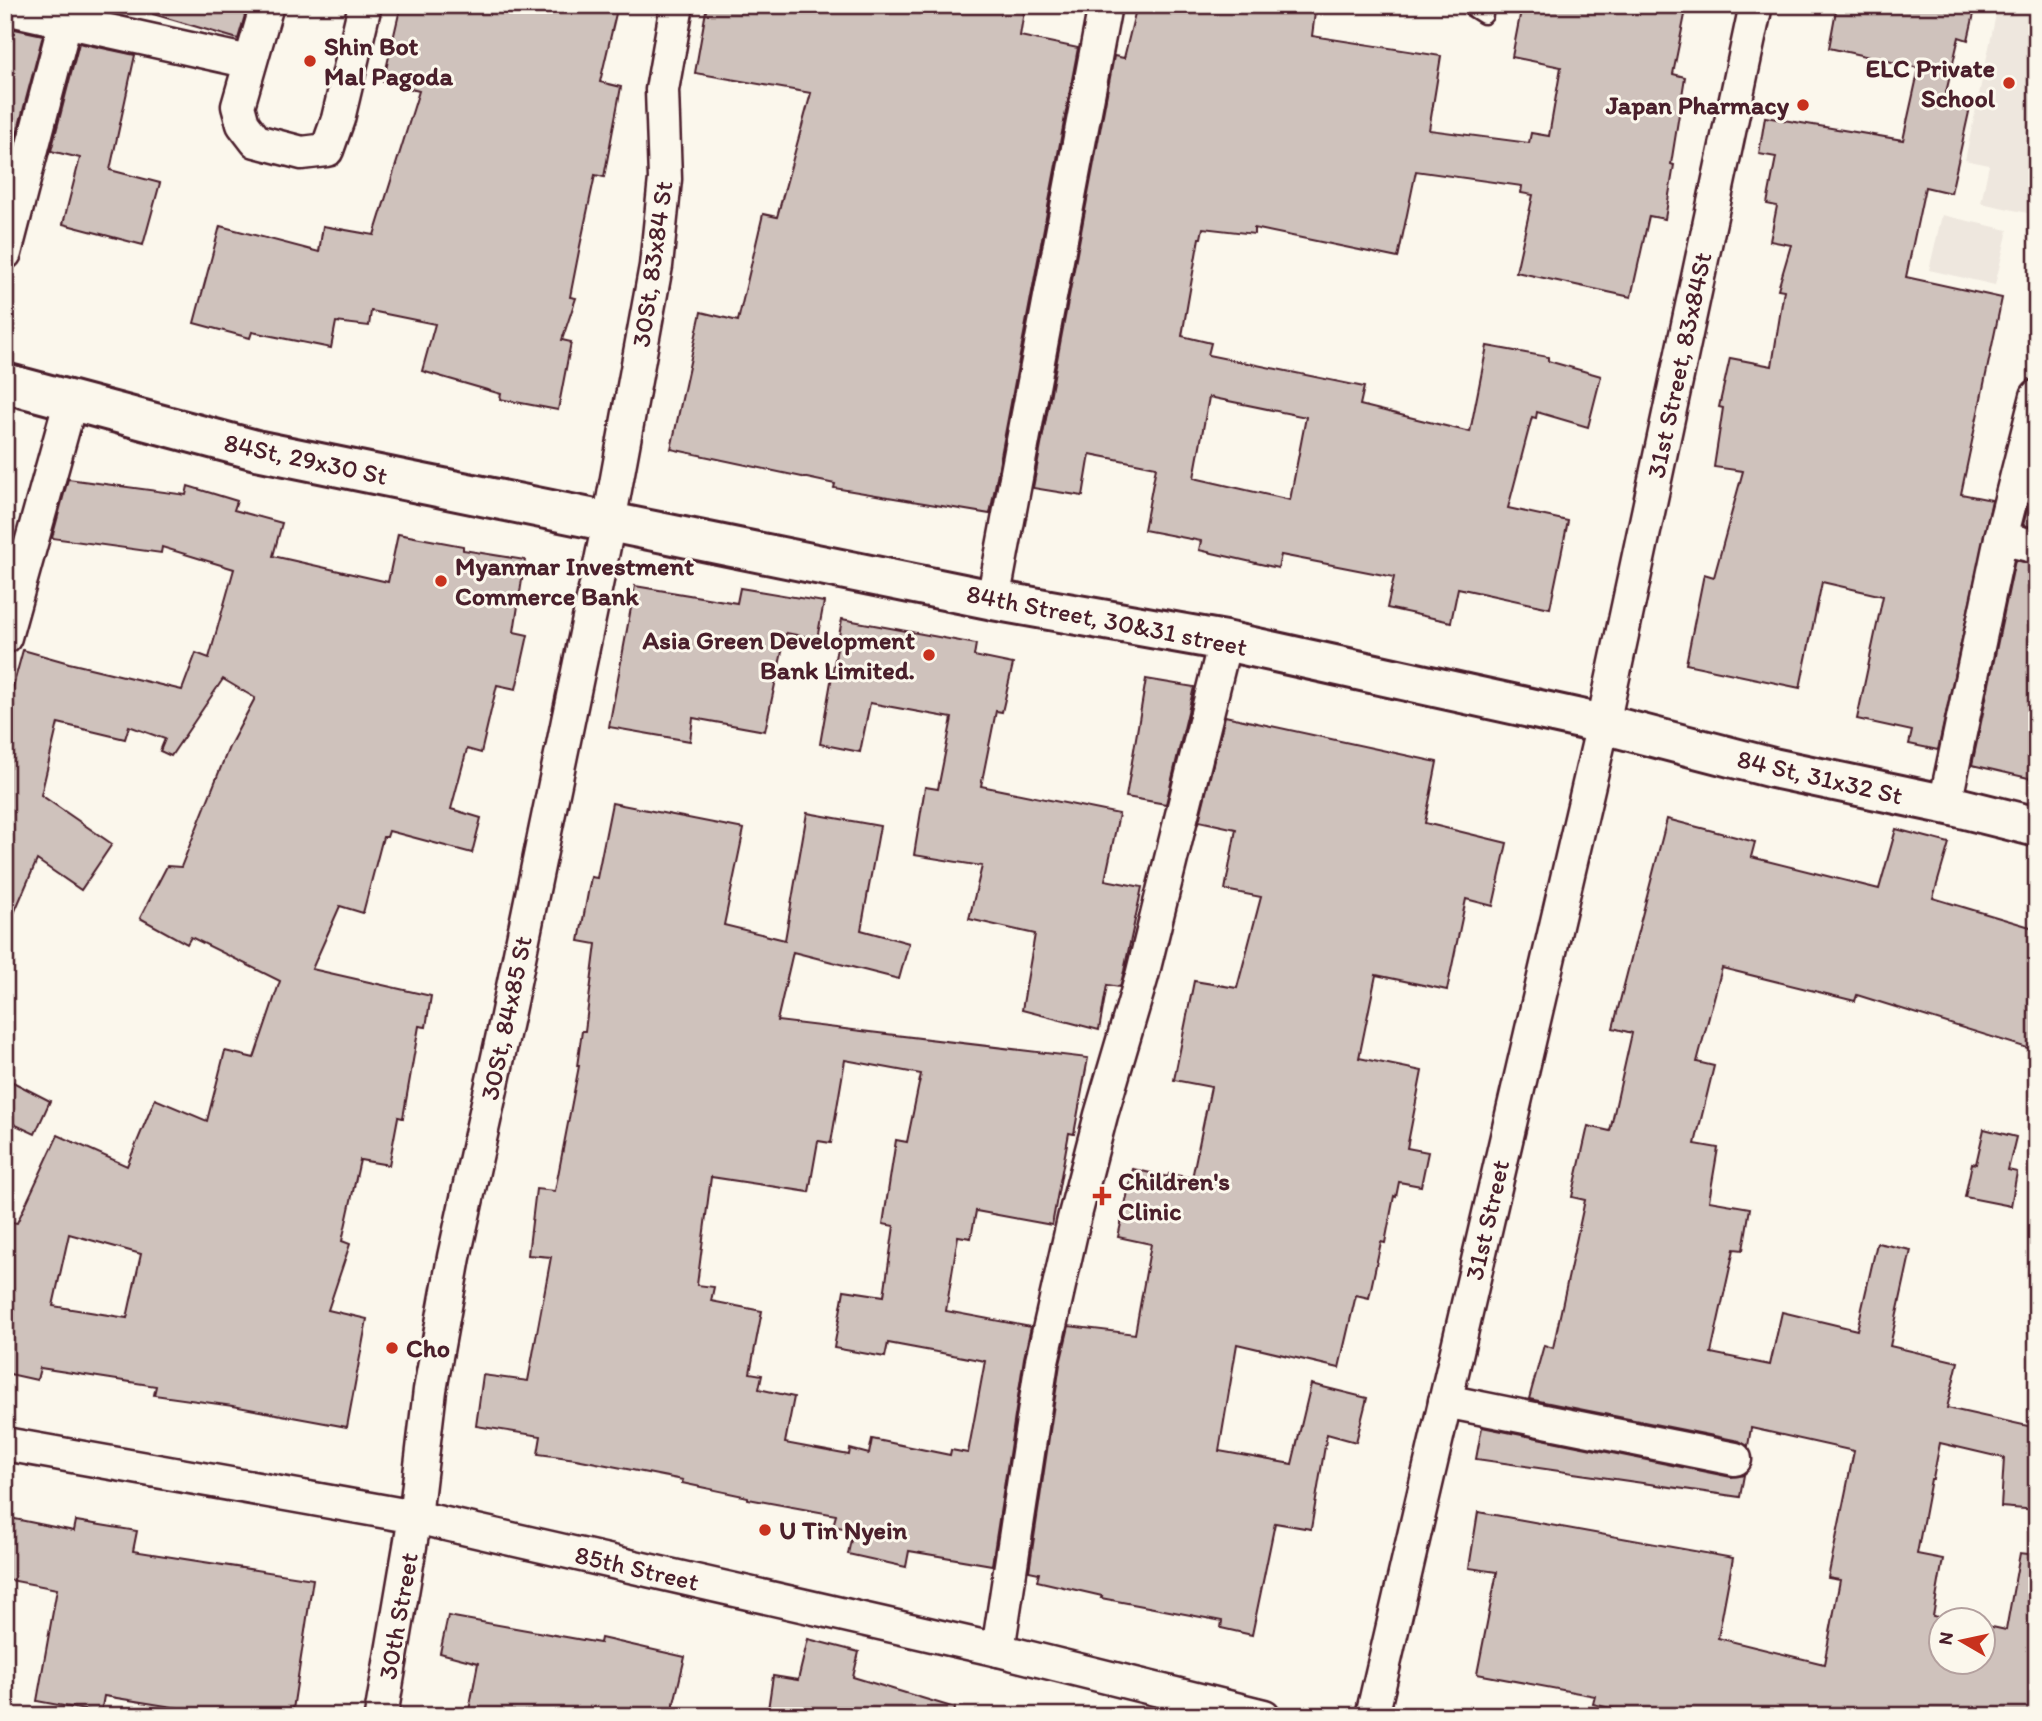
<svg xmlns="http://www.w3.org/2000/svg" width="2042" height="1721" font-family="Itim,sans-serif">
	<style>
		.built { fill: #eee7de }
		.building { fill: #cfc2bc; stroke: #4a1f2b; stroke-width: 2; fill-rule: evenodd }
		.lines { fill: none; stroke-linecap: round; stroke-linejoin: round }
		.service-casing { stroke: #4a1f2b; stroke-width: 21 }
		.minor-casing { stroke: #4a1f2b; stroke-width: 37 }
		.secondary-casing { stroke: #4a1f2b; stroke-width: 44 }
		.service { stroke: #fbf7ec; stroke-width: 16 }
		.minor { stroke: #fbf7ec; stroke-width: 32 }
		.secondary { stroke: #fbf7ec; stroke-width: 38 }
		.poi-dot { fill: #c8321e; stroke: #fbf7ec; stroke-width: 2.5 }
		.labels { text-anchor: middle; stroke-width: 6; stroke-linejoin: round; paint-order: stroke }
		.poi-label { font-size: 26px; font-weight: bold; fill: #4a1f2b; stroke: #fbf7ec; text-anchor: start }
		.street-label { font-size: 26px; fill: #4a1f2b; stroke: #fbf7ec }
	</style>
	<rect width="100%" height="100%" fill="#fbf7ec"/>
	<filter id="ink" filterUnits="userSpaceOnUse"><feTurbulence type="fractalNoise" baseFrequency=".0143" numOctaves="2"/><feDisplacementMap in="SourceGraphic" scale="14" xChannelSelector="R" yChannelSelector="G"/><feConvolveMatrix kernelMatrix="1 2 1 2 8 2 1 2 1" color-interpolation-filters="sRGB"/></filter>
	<g filter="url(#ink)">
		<g class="built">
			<path d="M1998,5H2037V215L1981,203L1989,165L1965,160Z"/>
			<path d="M1942,215L2008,230L1995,285L1929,270Z"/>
		</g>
		<g class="building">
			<path d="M154,5H248L238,39L153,14Z"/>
			<path d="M401,5H618L600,82L621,87L604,177L595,175L580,246L570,297L576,298L562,340L571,342L558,410L500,399L501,394L422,371L435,324L371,311L369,326L336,322L331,348L252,332L250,338L194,323L220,226L319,252L323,226L374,235L419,91L383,82Z"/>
			<path d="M707,5H1025L1020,36L1078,48L990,514L834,488L835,484L671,449L701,312L738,321L763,214L777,217L811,93L695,73Z"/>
			<path d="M1137,5H1316L1312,36L1441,56L1429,130L1529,143L1531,133L1549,136L1561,67L1512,57L1522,5H1687L1673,74L1685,77L1671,164L1674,165L1665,219L1649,216L1631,297L1516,272L1533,195L1521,193L1522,186L1416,171L1398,258L1254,228V234L1203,228L1201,238H1199L1182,336L1211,343L1208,355L1364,387L1360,405L1470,432L1487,346L1548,357V361L1601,376L1588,427L1537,412L1536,418L1532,417L1508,508L1568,521L1550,608L1458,588L1451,622L1387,608L1394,577L1281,555L1278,568L1199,550L1201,541L1144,530L1156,467L1090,454L1083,496L1033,488L1114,56L1124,58ZM1209,397L1306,417L1290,500L1194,478Z"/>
			<path d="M1837,5H1976L1968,40L1959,37L1945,97L1971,103L1951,193L1925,187L1906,277L2002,298L1961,494L1992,500L1938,750L1909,744L1912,731L1857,719L1883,596L1822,582L1800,688L1686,664L1704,574L1714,577L1743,471L1714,467L1723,408L1719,407L1730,358L1772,366L1784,290L1778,289L1791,245L1770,241L1777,206L1767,204L1776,157L1759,154L1765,117L1903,140L1919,68L1829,48Z"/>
			<path d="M5,27L43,35L15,141L5,139Z"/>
			<path d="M79,43L135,55L110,170L160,183L143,245L63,224L80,158L51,151Z"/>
			<path d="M68,479L186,495L188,486L237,501L234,510L282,523L273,556L388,582L398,534L463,546V550L525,560L514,632L528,635L516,689L497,685L481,753L467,749L451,809L481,818L472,853L389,831L387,837H383L363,913L340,906L312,969L431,996L426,1027L419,1026L403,1118L398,1117L389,1165L360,1160L342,1241L350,1244L328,1310L367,1319L347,1427L233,1406L154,1395L156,1386L40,1368L37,1380L5,1373V1221L17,1223L58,1135L127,1166L155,1099L207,1121L225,1051L254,1058L280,981L191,937L187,944L140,918L167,866L181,867L229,747L255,698L223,679L171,756L160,751L165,739L129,726L125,739L58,723L41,795L112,844L81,890L37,860L5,934V716L23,650L69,663L182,690L196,653L209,658L234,569L162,547L161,553L52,538ZM69,1234L141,1254L127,1318L53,1306Z"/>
			<path d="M2028,507L2037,508V528L2023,525Z"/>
			<path d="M2015,560L2037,565V780L1972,765Z"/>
			<path d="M635,586L737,603L740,588L824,602L817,639L786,633L765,731L693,718L690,741L609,727Z"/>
			<path d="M842,619L976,644L974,656L1013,664L1002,712L996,711L981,786L1119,814L1105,880L1142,887L1124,971L1120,987L1107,985L1099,1030L1022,1010L1035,934L969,919L982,866L914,855L925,787L938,789L952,718L870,703L860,752L820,744Z"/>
			<path d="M1146,679L1194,687L1166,804L1126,797Z"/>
			<path d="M1225,716L1437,762L1425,823L1507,843L1493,906L1466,899L1447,990L1376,975L1359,1058L1422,1071L1407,1148L1428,1152L1421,1186L1399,1182L1396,1197L1394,1196L1385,1243L1381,1242L1369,1298L1356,1295L1339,1368L1237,1344L1219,1451L1292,1464L1311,1384L1367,1398L1356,1442L1327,1434L1311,1529L1275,1523L1252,1635L1221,1628L1222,1621L1101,1598L1102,1596L1037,1581L1039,1573L1029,1571L1060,1364L1069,1326L1135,1334L1151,1244L1118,1237L1133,1169L1168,1177L1169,1174L1192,1178L1211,1087L1174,1080L1194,981L1237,988L1261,897L1225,890L1236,829L1199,821Z"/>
			<path d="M612,803L744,829L724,925L785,940L807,813L880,826L861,930L909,943L899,979L793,952L777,1021L1088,1058L1074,1134L1069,1133L1052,1225L976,1211L971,1238L958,1236L946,1311L1031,1327L1024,1358L992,1565L909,1551L906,1567L848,1554L853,1530L833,1526L836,1515L748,1499V1497L682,1483L683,1480L576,1459L538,1454L541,1436L476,1426L483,1375L528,1381L551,1257L528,1255L536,1189L555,1191L579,1066H577L582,1031H585L596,944L579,941L591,877L597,878ZM845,1060L921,1074L907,1142L896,1140L883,1224L894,1226L884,1296L844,1290L834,1348L885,1357L888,1343L985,1361L968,1453L951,1450L950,1455L872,1439L869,1454L850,1449L849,1455L785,1443L794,1397L759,1389L762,1375L750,1373L762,1311L711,1301L714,1287L697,1285L711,1177L809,1192L818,1141L831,1143Z"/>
			<path d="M1667,819L1755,842L1751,857L1879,889L1896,829L1949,843L1933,898L2037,929V1051L1857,995L1855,1001L1722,968L1697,1062L1714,1066L1695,1144L1718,1148L1709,1201L1750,1208L1743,1250L1734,1249L1711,1353L1770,1365L1782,1312L1857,1330L1877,1243L1911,1250L1890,1346L1958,1362L1947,1408L2037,1428V1510L2001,1507L2004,1458L1940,1443L1933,1479H1931L1917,1554L1943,1559L1933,1616L1953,1620H1941V1662H1983V1625L2006,1630L2020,1553L2037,1555V1716H1645L1593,1704L1595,1696L1477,1674L1497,1572L1469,1568L1478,1512L1733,1558L1718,1638L1824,1664L1840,1580L1828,1578L1854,1451L1751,1428L1748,1446L1739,1441L1529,1399L1544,1345L1553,1348L1585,1200L1572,1197L1588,1126L1610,1131L1632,1033L1613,1028Z"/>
			<path d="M5,1078L50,1101L35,1134L5,1120Z"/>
			<path d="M1984,1129L2016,1137L2008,1170L2017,1172L2011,1206L1965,1197L1972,1163L1976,1164Z"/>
			<path d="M1482,1427L1731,1477L1744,1475L1740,1497L1476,1459Z"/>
			<path d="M5,1517L74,1531L76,1521L137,1531L133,1551L313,1579L292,1716H228L104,1696L101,1713L37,1701L57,1589L5,1579Z"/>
			<path d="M448,1616L600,1643L601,1638L685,1657L671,1716H468L478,1663L440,1653Z"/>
			<path d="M808,1639L859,1652L853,1677L955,1708L954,1716H767L773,1676L798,1680Z"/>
		</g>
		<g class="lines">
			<defs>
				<path id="service" d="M1468,5L1484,15"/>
				<g id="minor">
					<path d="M267,5L238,106L243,124L256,141L302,153L327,150L338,119L365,5"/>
					<path d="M5,8L250,62"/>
					<path d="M5,253L65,22"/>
					<path d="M2001,538L2037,396"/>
					<path d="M993,600L1105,5"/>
					<path d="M5,637L71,400"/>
					<path d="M1945,804L2001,538L2037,547"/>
					<path d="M1445,1401L1735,1459"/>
					<path d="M5,1444L415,1517L998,1650L1264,1716"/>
					<path d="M998,1650L1042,1361L1074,1219L1101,1115L1142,976L1225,641"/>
					<path d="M381,1716L415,1517L430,1390L454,1257L506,1021L609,522L656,266L665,179L662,90L677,5"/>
					<path d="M1372,1716L1603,724L1756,5"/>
				</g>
				<path id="secondary" d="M5,383L256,450L993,600L1225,641L1603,724L1773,768L1953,806L2037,827"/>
			</defs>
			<use href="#service" class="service-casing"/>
			<use href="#minor" class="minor-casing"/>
			<use href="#secondary" class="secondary-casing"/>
			<use href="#service" class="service"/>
			<use href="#minor" class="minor"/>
			<use href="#secondary" class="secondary"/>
		</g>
	</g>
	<g class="poi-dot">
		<circle cx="310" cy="61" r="7"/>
		<circle cx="2009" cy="83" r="7"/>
		<circle cx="1803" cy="105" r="7"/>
		<circle cx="441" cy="581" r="7"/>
		<circle cx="929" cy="655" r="7"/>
		<path d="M1098.5 1185.5h7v7h7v7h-7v7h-7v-7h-7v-7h7z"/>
		<circle cx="392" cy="1348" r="7"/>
		<circle cx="765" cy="1530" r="7"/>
	</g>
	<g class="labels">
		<g class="poi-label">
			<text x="324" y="55">Shin Bot<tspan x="324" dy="30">Mal Pagoda</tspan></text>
			<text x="1995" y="77" text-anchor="end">ELC Private<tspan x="1995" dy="30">School</tspan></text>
			<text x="1789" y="114" text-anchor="end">Japan Pharmacy</text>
			<text x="455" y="575">Myanmar Investment<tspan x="455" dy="30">Commerce Bank</tspan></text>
			<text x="915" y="649" text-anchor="end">Asia Green Development<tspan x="915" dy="30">Bank Limited.</tspan></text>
			<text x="1118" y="1190">Children's<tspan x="1118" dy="30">Clinic</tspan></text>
			<text x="406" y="1357">Cho</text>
			<text x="779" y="1539">U Tin Nyein</text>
		</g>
		<g class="street-label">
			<text transform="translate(652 264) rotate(-82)" y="9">30St, 83x84 St</text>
			<text transform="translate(1679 365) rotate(-78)" y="9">31st Street, 83x84St</text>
			<text transform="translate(306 459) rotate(12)" y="9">84St, 29x30 St</text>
			<text transform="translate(1107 620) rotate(11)" y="9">84th Street, 30&amp;31 street</text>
			<text transform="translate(1820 777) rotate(13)" y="9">84 St, 31x32 St</text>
			<text transform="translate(506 1018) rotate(-78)" y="9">30St, 84x85 St</text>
			<text transform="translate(1487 1220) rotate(-77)" y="9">31st Street</text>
			<text transform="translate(637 1568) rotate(13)" y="9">85th Street</text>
			<text transform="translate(398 1616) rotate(-80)" y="9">30th Street</text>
		</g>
	</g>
	<rect width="2042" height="1721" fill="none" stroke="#fbf7ec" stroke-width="28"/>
	<rect x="14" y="14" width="2014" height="1693" fill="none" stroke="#4a1f2b" stroke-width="2.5" filter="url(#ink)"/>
	<g transform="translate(1962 1641) rotate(279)"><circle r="33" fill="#fbf7ec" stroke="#b4a19f" stroke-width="2"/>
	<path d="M0-5L12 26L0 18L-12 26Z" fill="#c8321e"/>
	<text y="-10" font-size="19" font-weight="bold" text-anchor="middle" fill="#4a1f2b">N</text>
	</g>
</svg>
